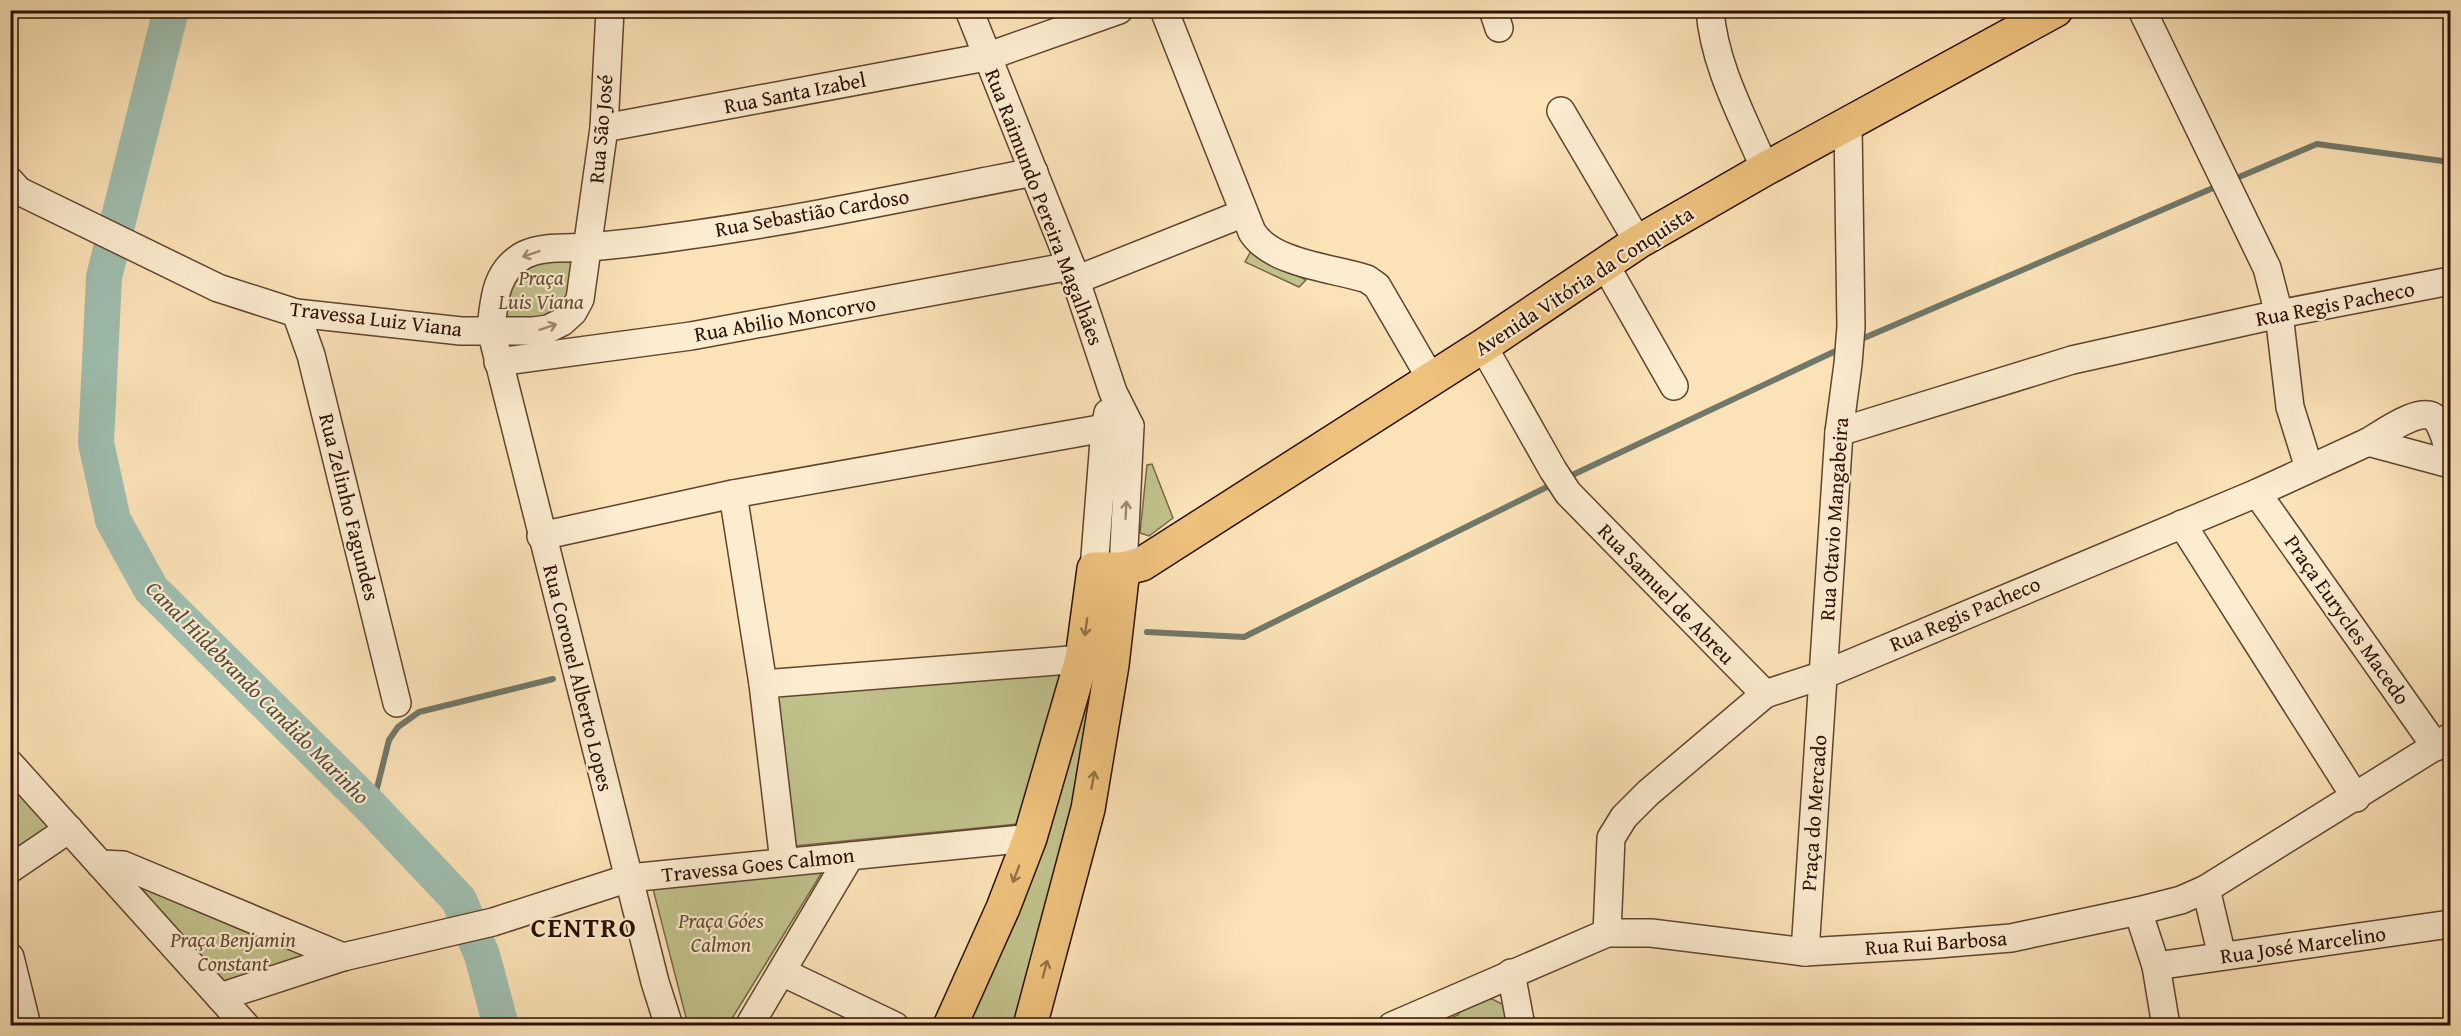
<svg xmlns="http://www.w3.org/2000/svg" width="2461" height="1036" font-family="'Gentium Book Plus',serif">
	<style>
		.green { fill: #c1c28c; stroke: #766946; stroke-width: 1.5 }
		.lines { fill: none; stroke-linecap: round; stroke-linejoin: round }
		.stream { stroke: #717869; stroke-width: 6 }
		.river { stroke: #9fbeaf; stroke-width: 36 }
		.minor-casing { stroke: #5f442e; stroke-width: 30 }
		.major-casing { stroke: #2b1000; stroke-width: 36 }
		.minor { stroke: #fcecd0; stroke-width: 27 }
		.major { stroke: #eec17c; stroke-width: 33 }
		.oneway { stroke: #9e8972 }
		.oneway2 { stroke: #967144 }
		.labels { text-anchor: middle; stroke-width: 4.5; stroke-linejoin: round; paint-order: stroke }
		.street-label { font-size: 21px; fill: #2b1000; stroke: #fcecd0 }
		.park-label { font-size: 21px; font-style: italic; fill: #604e31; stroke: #fcecd0 }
		.water-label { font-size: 22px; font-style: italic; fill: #544d3d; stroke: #fcecd0 }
		.district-label { font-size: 27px; font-weight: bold; letter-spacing: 1.5px; fill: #2b1000; stroke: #fcecd0 }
	</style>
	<rect width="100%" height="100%" fill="#fbe2b7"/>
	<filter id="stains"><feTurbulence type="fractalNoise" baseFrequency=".00333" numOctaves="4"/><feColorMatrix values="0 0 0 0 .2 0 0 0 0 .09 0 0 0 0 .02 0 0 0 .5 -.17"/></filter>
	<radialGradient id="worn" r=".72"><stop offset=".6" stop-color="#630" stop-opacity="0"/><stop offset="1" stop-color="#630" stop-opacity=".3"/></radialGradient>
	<g class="green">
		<path d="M1251,251L1254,253L1306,280L1299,287L1245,262Z"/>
		<path d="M576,258C574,270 574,285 570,296C559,323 526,319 502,320L509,284L530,264Z"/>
		<path d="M1152,464L1173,518L1149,536L1140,533L1147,465Z"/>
		<path d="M1063,672L1018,824L794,846L777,695Z"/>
		<path d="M1083,677L1103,683L1064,843L1014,1025L961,1026Z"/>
		<path d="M10,785L51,828L10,857Z"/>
		<path d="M824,869L728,1025H688L652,885Z"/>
		<path d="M131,880L306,956L225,982Z"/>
		<path d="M1488,997L1504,1005L1510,1026H1433L1458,1015L1463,1007Z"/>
	</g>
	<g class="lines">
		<g class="stream">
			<path d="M2232,180L2317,144L2450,162"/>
			<path d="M1857,341L2220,185"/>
			<path d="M1566,478L1842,348"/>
			<path d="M1147,632L1244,637L1555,483"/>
			<path d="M372,808L389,740L398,727L419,712L553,679"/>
		</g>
		<path class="river" d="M171,10L104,277L96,443L113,520L151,589L372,808L459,900L482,955L501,1026"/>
		<defs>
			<g id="minor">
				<path d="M969,10L1071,266L1113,392L1130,426L1123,569"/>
				<path d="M1164,10L1252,232C1272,264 1333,268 1367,279L1377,286L1431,379"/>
				<path d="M1493,10L1499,28"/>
				<path d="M1710,10C1714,66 1744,119 1765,169"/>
				<path d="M2142,10L2267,268L2279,314L2290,407L2309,468"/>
				<path d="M1561,111L1638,242"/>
				<path d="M604,128L986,57L1119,10"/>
				<path d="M10,181L19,191L218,288L296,313L461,331H533L548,329L562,322L573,312L580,299L604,128L610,10"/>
				<path d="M1604,263L1674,386"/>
				<path d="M1076,280L1244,213"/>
				<path d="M296,313L311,355L397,703"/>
				<path d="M1483,346L1553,470L1568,493L1765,694"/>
				<path d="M498,362L691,336L1071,266"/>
				<path d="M1839,432L2072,360L2279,314L2450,281"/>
				<path d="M2368,442C2382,434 2422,404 2436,419C2443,427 2447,444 2450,454"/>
				<path d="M2257,493L2436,747"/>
				<path d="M733,494L763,684"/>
				<path d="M2182,524L2356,798"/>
				<path d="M541,536L733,494L1105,428L1130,426"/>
				<path d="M1094,569L1105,428L1108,413"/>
				<path d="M10,764L246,1026"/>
				<path d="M784,862L763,684L1082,659L1099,662"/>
				<path d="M100,864L123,865L343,957"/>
				<path d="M10,869L69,829"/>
				<path d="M2206,889L2222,956"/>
				<path d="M2138,911L2156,966L2166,1026"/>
				<path d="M1607,933L1611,838L1624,817L1648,793L1765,694L1823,675L2257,493L2368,442L2450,464"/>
				<path d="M1805,952L1839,432L1848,364L1851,327L1848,125"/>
				<path d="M10,957L27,1026"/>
				<path d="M2156,966L2450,924"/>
				<path d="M782,972L895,1026"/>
				<path d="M1511,973L1521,1026"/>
				<path d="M220,997L343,957L493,922L629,878L1030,838"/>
				<path d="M669,1026L655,982L491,330C494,300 495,271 524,255C544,245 570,249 591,247C624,244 657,240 690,235C805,219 920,194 1034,172"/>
				<path d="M749,1026L850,856"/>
				<path d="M1392,1026L1607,933H1651L1805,952L1925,945L2011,938L2138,911L2181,900L2206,889L2450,737"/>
			</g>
			<g id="major">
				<path d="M950,1026L1003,908L1030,838L1082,659L1094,569H1123L1142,564L1483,346L1638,242L1765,169L2056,10"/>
				<path d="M1030,1026L1088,809L1112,665L1123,569"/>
			</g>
		</defs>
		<use href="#minor" class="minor-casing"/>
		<use href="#major" class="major-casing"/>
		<use href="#minor" class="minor"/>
		<use href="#major" class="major"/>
	</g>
	<defs><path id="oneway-shaft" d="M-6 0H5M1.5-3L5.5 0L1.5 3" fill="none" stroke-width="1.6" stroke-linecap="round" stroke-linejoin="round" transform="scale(1.5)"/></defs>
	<g class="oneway">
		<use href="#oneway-shaft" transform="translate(531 254) rotate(161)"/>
		<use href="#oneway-shaft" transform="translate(548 327) rotate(-18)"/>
		<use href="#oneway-shaft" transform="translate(1126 510) rotate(-87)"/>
	</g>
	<g class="oneway2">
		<use href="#oneway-shaft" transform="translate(1086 627) rotate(98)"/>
		<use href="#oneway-shaft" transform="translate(1093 780) rotate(-80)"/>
		<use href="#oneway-shaft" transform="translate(1016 874) rotate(111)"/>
		<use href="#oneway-shaft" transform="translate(1045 969) rotate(-75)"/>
	</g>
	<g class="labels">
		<g class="street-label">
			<text transform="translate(795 93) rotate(-11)" y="7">Rua Santa Izabel</text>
			<text transform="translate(601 129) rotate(-85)" y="7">Rua São José</text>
			<text transform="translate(1044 207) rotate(69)" y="7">Rua Raimundo Pereira Magalhães</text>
			<text transform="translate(812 213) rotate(-10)" y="7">Rua Sebastião Cardoso</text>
			<text transform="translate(1584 281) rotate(-33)" y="7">Avenida Vitória da Conquista</text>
			<text transform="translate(2335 304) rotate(-11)" y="7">Rua Regis Pacheco</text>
			<text transform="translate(376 319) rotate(7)" y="7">Travessa Luiz Viana</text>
			<text transform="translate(785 319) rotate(-10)" y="7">Rua Abilio Moncorvo</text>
			<text transform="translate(349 507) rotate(76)" y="7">Rua Zelinho Fagundes</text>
			<text transform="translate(1834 519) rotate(-86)" y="7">Rua Otavio Mangabeira</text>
			<text transform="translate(1666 594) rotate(46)" y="7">Rua Samuel de Abreu</text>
			<text transform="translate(1965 614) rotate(-23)" y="7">Rua Regis Pacheco</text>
			<text transform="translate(2347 620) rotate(55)" y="7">Praça Eurycles Macedo</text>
			<text transform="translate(578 678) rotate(76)" y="7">Rua Coronel Alberto Lopes</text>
			<text transform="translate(1814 813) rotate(-86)" y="7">Praça do Mercado</text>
			<text transform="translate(758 865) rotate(-6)" y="7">Travessa Goes Calmon</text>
			<text transform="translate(1936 943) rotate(-4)" y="7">Rua Rui Barbosa</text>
			<text transform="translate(2303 945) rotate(-8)" y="7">Rua José Marcelino</text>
		</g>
		<g class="park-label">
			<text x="541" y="285">Praça<tspan x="541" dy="24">Luis Viana</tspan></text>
			<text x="721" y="928">Praça Góes<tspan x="721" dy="24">Calmon</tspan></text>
			<text x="233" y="947">Praça Benjamin<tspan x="233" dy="24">Constant</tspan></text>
		</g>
		<g class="water-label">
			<text transform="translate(258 692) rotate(45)" y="8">Canal Hildebrando Candido Marinho</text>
		</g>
		<g class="district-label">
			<text x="584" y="937">CENTRO</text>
		</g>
	</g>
	<rect width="2461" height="1036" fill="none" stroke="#fbe2b7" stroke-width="36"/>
	<rect x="12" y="12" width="2437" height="1012" fill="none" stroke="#2b1000" stroke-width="3"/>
	<rect x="18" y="18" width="2425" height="1000" fill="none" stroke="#2b1000" stroke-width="1.5"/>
	<rect width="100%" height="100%" filter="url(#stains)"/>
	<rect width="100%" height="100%" fill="url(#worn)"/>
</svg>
